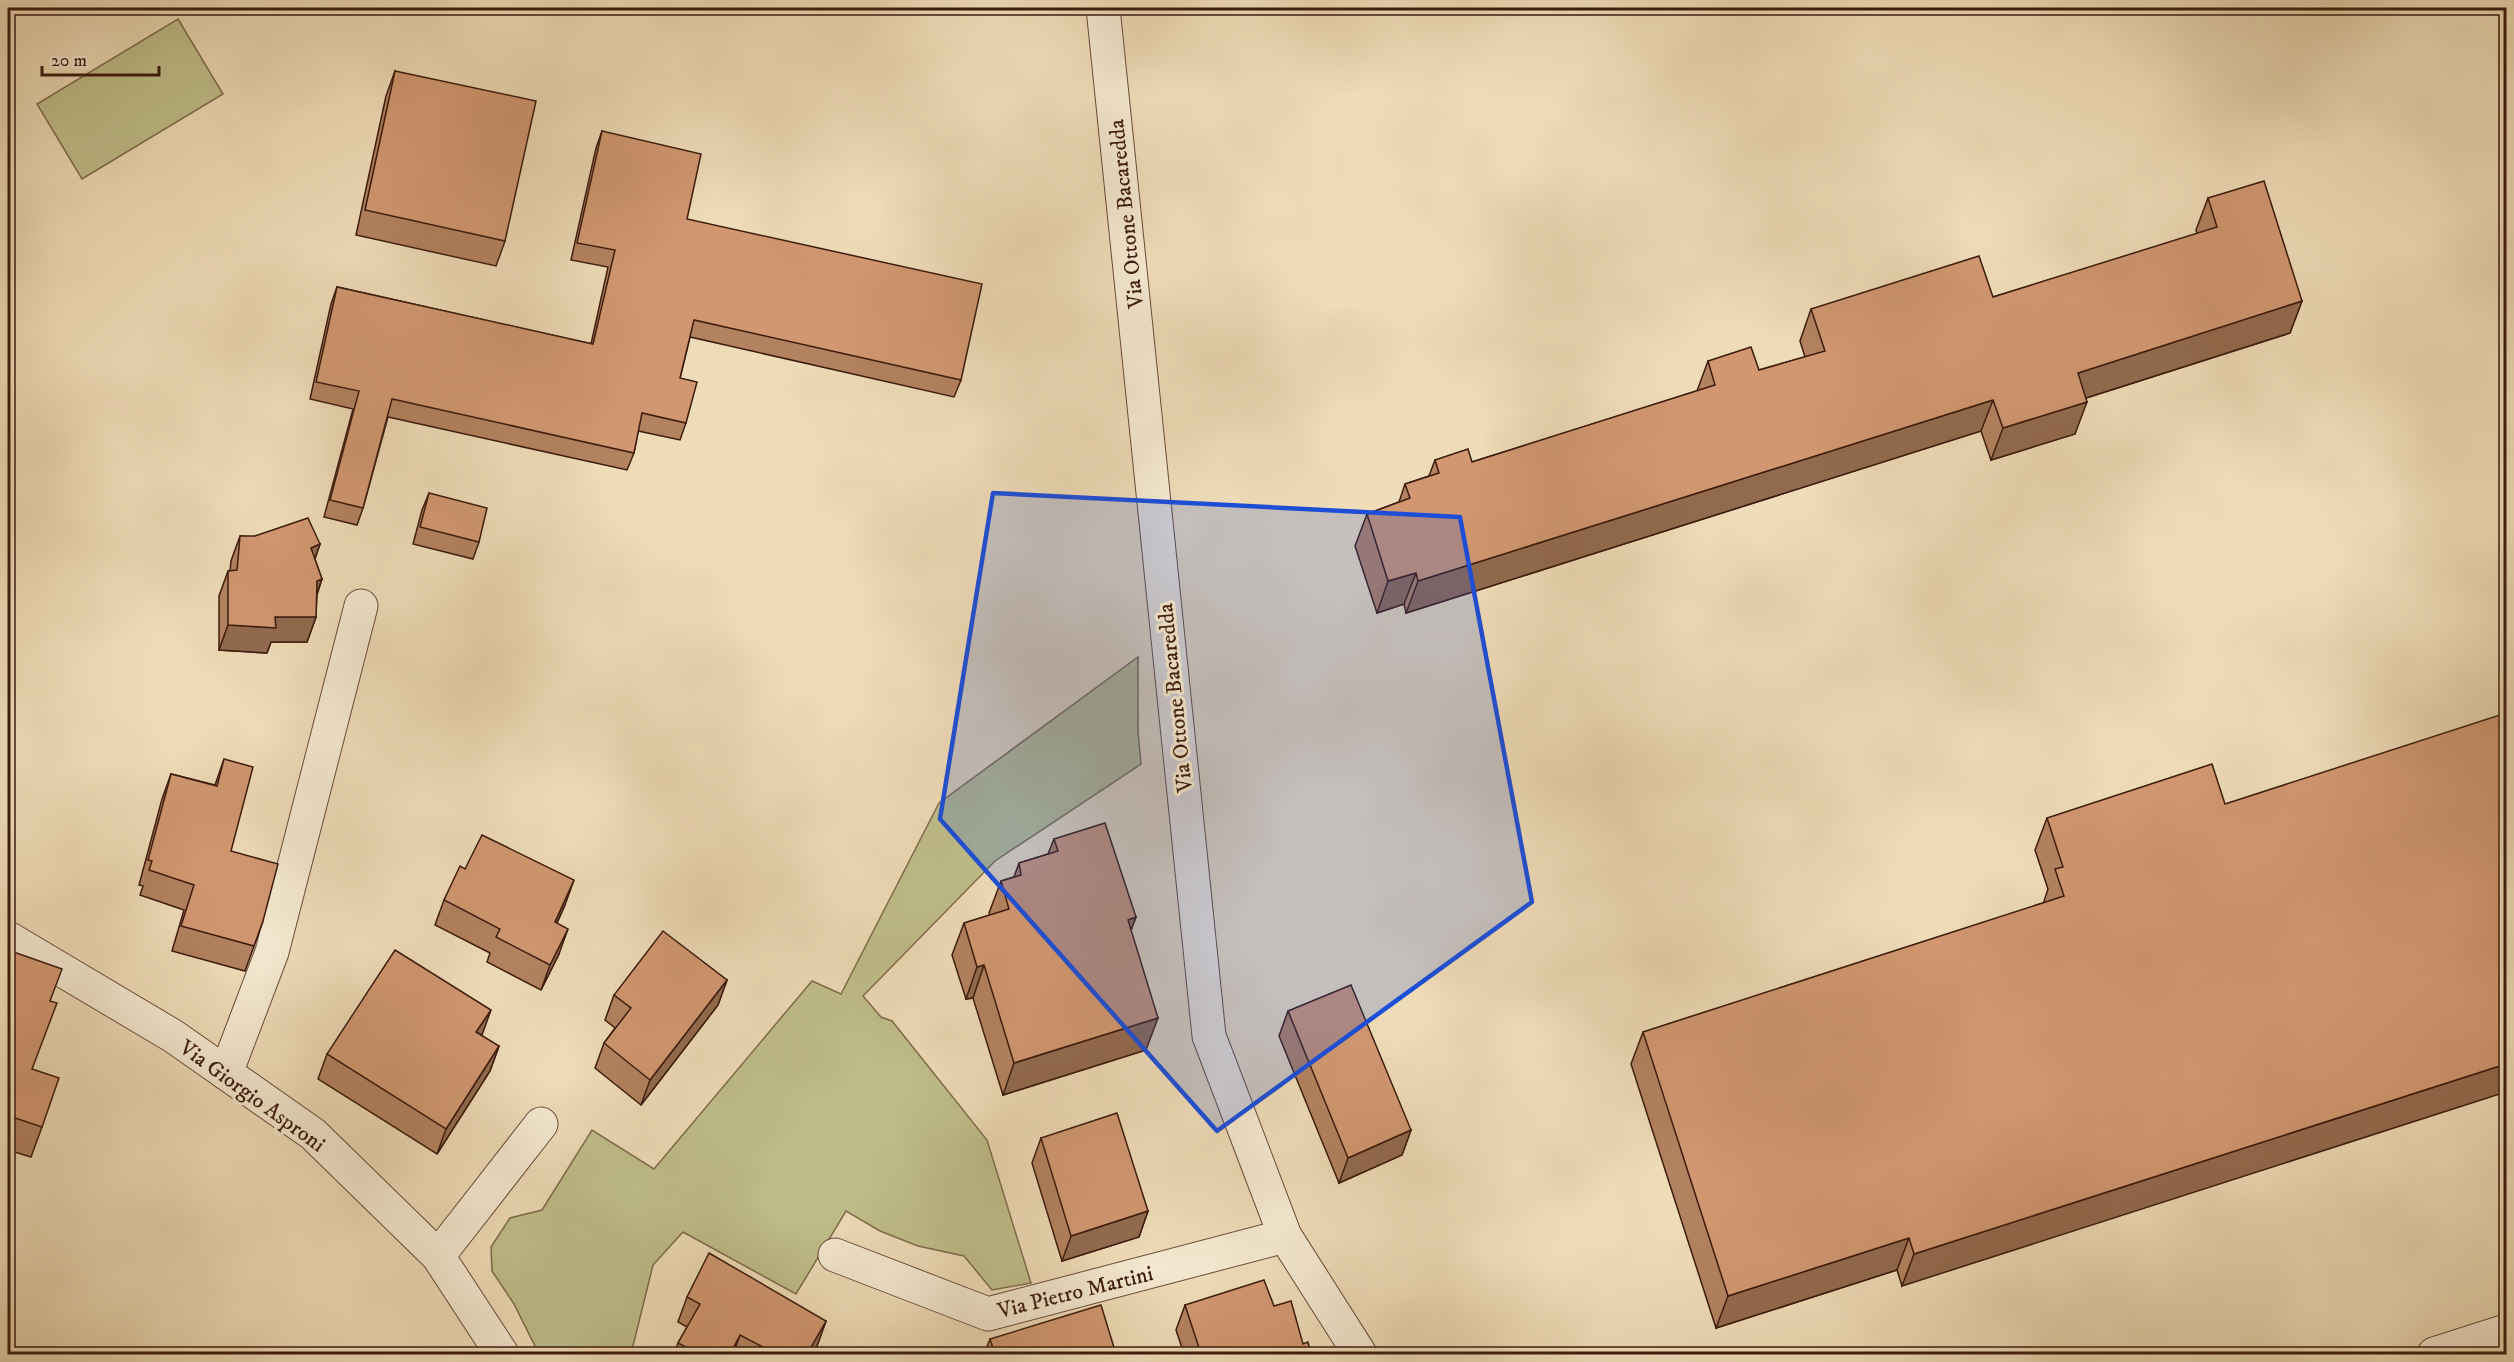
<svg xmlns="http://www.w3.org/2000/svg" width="2514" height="1362" font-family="'IM FELL DW Pica',serif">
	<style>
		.green { fill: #bfbe8a; stroke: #7e6c4c; stroke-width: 1.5 }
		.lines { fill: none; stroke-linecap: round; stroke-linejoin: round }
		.minor-casing { stroke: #684b38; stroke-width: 35 }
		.minor { stroke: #f4e8d0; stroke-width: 33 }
		.wall { fill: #b38260; stroke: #3c1b0e; stroke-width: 1.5 }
		.shaded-wall { fill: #926a4e; stroke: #3c1b0e; stroke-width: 1.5 }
		.building { fill: #d09770; stroke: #3c1b0e; stroke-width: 1.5 }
		.marked { fill: #1d4ed8; fill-opacity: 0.2; stroke: #1d4ed8; stroke-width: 4.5; stroke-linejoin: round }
		.labels { text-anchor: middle; stroke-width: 6; stroke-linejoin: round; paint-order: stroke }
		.street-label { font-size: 22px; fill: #3c1b0e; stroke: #f4e8d0 }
	</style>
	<rect width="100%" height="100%" fill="#eedbb7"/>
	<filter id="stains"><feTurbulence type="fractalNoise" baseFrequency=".00333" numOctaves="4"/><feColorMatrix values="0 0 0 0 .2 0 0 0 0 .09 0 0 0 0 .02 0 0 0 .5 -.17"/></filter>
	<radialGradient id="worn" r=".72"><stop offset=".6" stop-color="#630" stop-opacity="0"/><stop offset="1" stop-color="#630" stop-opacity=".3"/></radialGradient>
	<g class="green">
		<path d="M178,19L223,94L82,179L37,104Z"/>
		<path d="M1138,657V732L1141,764L995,861L863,996L881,1017L892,1021L987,1140L1031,1283L992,1290L964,1256L918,1246L880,1231L846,1211L796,1294L683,1232L653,1265L631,1354H539L514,1304L492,1271L491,1247L510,1218L542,1210L592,1130L654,1169L812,981L841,994L939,803Z"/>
	</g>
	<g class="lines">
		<defs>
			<g id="minor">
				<path d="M1103,8L1209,1036L1285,1236L1360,1354"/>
				<path d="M8,938L173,1036L313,1134L438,1256L502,1354"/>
				<path d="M226,1073L272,952L361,606"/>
				<path d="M835,1255L988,1314L1285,1236"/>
				<path d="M438,1256L541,1124"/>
				<path d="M2434,1354L2506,1331"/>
			</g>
		</defs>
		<use href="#minor" class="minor-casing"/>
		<use href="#minor" class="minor"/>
	</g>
	<g class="wall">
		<path d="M395,71L505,241L496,266L356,235L386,96Z"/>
		<path d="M602,131L687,219L961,380L954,397L690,337L680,378L686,423L680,440L638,431L634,453L627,470L388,417L363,508L357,525L324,517L353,409L310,399L331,304L337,287L591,344L608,267L571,260L596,148Z"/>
		<path d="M2208,198L2302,301L2290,333L2086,398L2075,434L1991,460L1981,431L1406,613L1404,604L1377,613L1355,546L1367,514L1399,502L1405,484L1429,476L1435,460L1472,462L1697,391L1708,361L1759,370L1805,357L1800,341L1811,309L1993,297L2197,234L2196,230Z"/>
		<path d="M429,493L479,542L473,559L413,544L422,510Z"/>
		<path d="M240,536L320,544L315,559L322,579L317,595L316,617L307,642H271L267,653L219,650V596L228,571H230L231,561Z"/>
		<path d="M224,759L231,851L263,921L245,971L172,951L184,910L140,895L143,886L139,885L162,799L171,774L215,785Z"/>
		<path d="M2225,804L1902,1286L1897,1270L1716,1328L1631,1064L1643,1032L2044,903V901L2048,889L2035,850L2047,818Z"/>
		<path d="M1054,839L1136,917L1131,930L1146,1050L1003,1095L973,998L966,999L952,955L964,923L990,915L989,913L1001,881L1014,877L1019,863L1048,854Z"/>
		<path d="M465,869L565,905L557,923L559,954L541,990L487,962L490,953L435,925L444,900Z"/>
		<path d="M8,950L50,1001L32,1069L42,1127L31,1157L8,1150Z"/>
		<path d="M727,980L718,1005L641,1105L595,1068L604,1043L615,1028L605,1020L614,995Z"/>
		<path d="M1288,1011L1411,1130L1402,1155L1339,1183L1279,1036Z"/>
		<path d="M499,1046L490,1071L437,1154L318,1079L327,1054Z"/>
		<path d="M1041,1138L1148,1211L1139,1237L1062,1261L1032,1163Z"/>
		<path d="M687,1297L826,1321L817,1346L812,1354H674L678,1343L687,1327L678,1322Z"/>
		<path d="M1185,1305L1274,1306L1311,1354H1184L1176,1330Z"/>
		<path d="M990,1339L1116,1354H984Z"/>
	</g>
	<g class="shaded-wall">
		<path d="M2302,301L2290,333L2067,404L2078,373Z"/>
		<path d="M1993,400L1981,431L1406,613L1418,581Z"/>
		<path d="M2087,402L2075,434L1991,460L2003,428Z"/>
		<path d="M320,544L311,569V548Z"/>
		<path d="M1416,573L1404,604L1377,613L1388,581Z"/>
		<path d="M322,579L313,604L317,581Z"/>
		<path d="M275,617H316L307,642H271L267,653L219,650L228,625Z"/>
		<path d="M574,880L565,905L546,947L555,922Z"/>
		<path d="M1136,917L1124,949L1128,920Z"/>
		<path d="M568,929L559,954L541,990L550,965Z"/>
		<path d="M984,965L973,998L966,999L977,967Z"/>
		<path d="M727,980L718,1005L641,1105L650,1080Z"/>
		<path d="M491,1010L482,1035L476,1032Z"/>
		<path d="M1158,1018L1146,1050L1003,1095L1014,1063Z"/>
		<path d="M499,1046L490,1071L437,1154L446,1129Z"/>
		<path d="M2506,1064V1092L1902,1286L1914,1254Z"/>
		<path d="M1411,1130L1402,1155L1339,1183L1348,1158Z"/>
		<path d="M1148,1211L1139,1237L1062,1261L1071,1236Z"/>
		<path d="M1909,1238L1897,1270L1716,1328L1728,1296Z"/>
		<path d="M826,1321L817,1346L812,1354H807Z"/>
		<path d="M740,1335L733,1354H730Z"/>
	</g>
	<g class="building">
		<path d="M395,71L536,101L505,241L365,210Z"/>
		<path d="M602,131L701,154L687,219L982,284L961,380L694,320L680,378L697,382L686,423L642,413L634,453L392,399L363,508L330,500L359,391L316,382L337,287L593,344L615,250L577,243Z"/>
		<path d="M2264,181L2302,301L2078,373L2087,402L2003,428L1993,400L1418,581L1416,573L1388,581L1367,514L1410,498L1405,484L1439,473L1435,460L1468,449L1472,462L1715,385L1708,361L1751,347L1759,370L1825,351L1811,309L1979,256L1993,297L2217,227L2208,198Z"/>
		<path d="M429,493L487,508L479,542L420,527Z"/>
		<path d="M308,518L320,544L311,548L322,579L317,581L316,617H275L276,628L228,625V571L237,570L240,536H255Z"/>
		<path d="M2506,713V1064L1914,1254L1909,1238L1728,1296L1643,1032L2064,896L2055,869L2063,867L2047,818L2212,764L2225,804Z"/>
		<path d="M224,759L253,767L231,851L278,864L263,921L254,946L181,926L194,885L149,870L152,861L148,860L171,774L217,786Z"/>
		<path d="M1105,823L1136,917L1128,920L1158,1018L1014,1063L984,965L977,967L964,923L1009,909L1001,881L1021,875L1019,863L1058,851L1054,839Z"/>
		<path d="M482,835L574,880L555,922L568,929L550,965L496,937L500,929L444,900L460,866L465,869Z"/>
		<path d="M663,931L727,980L650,1080L604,1043L631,1008L614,995Z"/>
		<path d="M8,950L62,969L50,1001L57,1003L32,1069L59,1078L42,1127L15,1118L8,1142Z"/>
		<path d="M395,950L491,1010L476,1032L499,1046L446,1129L327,1054Z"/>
		<path d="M1351,985L1411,1130L1348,1158L1288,1011Z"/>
		<path d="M1117,1113L1148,1211L1071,1236L1041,1138Z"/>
		<path d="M709,1253L826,1321L807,1354H776L740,1335L730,1354H699L678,1343L700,1304L687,1297Z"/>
		<path d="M1264,1280L1274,1306L1291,1301L1303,1344L1308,1342L1311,1354H1201L1185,1305Z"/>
		<path d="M1101,1305L1116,1354H995L990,1339Z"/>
	</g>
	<path class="marked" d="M993,493L1460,517L1532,902L1217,1131L940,819Z"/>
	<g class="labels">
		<g class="street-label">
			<text transform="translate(1125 214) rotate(-96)" y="8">Via Ottone Bacaredda</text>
			<text transform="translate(1174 698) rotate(-96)" y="8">Via Ottone Bacaredda</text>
			<text transform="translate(253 1095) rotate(36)" y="8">Via Giorgio Asproni</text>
			<text transform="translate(1075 1291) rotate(-14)" y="8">Via Pietro Martini</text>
		</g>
	</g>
	<rect width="2514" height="1362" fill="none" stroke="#eedbb7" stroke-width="30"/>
	<rect x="9" y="9" width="2496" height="1344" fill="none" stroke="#3c1b0e" stroke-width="3"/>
	<rect x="15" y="15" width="2484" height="1332" fill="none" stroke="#3c1b0e" stroke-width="1.5"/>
	<path d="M42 66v9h117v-9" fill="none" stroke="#3c1b0e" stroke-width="3"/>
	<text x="51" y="66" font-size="18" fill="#3c1b0e" stroke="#f4e8d0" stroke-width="4.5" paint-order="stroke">20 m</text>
	<rect width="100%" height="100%" filter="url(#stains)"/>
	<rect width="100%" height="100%" fill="url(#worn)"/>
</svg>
